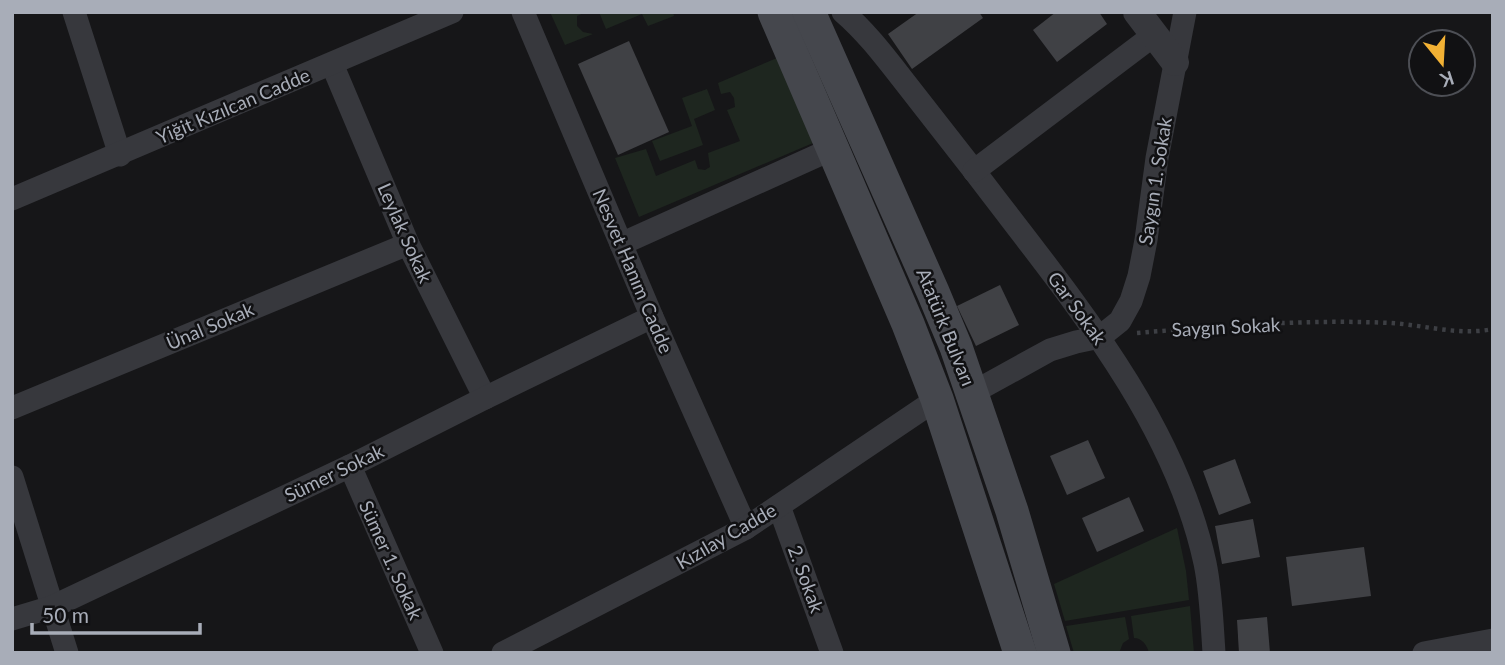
<svg xmlns="http://www.w3.org/2000/svg" width="1505" height="665" font-family="Lato,sans-serif">
	<style>
		.green { fill: #1e261f }
		.building { fill: #404145 }
		.lines { fill: none; stroke-linecap: round; stroke-linejoin: round }
		.path { stroke: #3d3f44; stroke-width: 4.5; stroke-dasharray: 3.5 5; stroke-linecap: butt }
		.minor { stroke: #37383d; stroke-width: 23 }
		.tertiary { stroke: #37383d; stroke-width: 28 }
		.secondary { stroke: #45474d; stroke-width: 33 }
		.labels { text-anchor: middle; stroke-width: 5; stroke-linejoin: round; paint-order: stroke }
		.street-label { font-size: 19px; fill: #a8adb8; stroke: #111113 }
	</style>
	<rect width="100%" height="100%" fill="#161618"/>
	<g class="green">
		<path d="M550,12H586L577,16V26L583,32L593,34L565,45Z"/>
		<path d="M599,12H673L674,16L648,26L642,14L606,29Z"/>
		<path d="M777,58L813,143L639,217L615,158L646,149L656,176L695,160L698,169L705,170L710,167L708,153L740,141L727,110L735,107L734,98L730,92L721,94L718,83Z"/>
		<path d="M707,89L715,110L694,119L703,145L660,161L652,141L692,126L682,98Z"/>
		<path d="M1177,528L1186,571L1189,600L1065,621L1054,584Z"/>
		<path d="M1190,606L1194,653H1149C1147,645 1142,638 1134,638L1131,616Z"/>
		<path d="M1125,617L1129,639L1123,643L1119,653H1074L1066,626Z"/>
	</g>
	<g class="building">
		<path d="M919,12H979L983,18L912,69L888,34Z"/>
		<path d="M1056,12H1099L1107,24L1057,62L1033,30Z"/>
		<path d="M629,41L669,132L618,155L578,64Z"/>
		<path d="M1000,285L1019,325L976,346L957,306Z"/>
		<path d="M1088,440L1105,478L1067,495L1050,456Z"/>
		<path d="M1235,459L1251,503L1219,515L1203,471Z"/>
		<path d="M1129,497L1144,531L1097,552L1082,518Z"/>
		<path d="M1253,519L1260,557L1222,564L1215,526Z"/>
		<path d="M1364,547L1371,596L1292,606L1286,557Z"/>
		<path d="M1267,617L1270,653H1239L1237,620Z"/>
	</g>
	<g class="lines">
		<path class="path" d="M1137,333C1221,326 1307,319 1391,323C1424,325 1459,336 1493,329"/>
		<g class="minor">
			<path d="M74,12L120,155"/>
			<path d="M523,12L652,317L746,528"/>
			<path d="M843,12C865,31 882,53 900,76C925,108 950,140 975,172C1064,290 1173,415 1205,563C1211,592 1212,623 1214,653"/>
			<path d="M332,64L408,244L485,398"/>
			<path d="M974,171L1154,35"/>
			<path d="M12,199L452,12"/>
			<path d="M621,244L832,149"/>
			<path d="M972,393L1050,350L1076,342L1100,337L1120,321L1131,301L1139,276L1146,240L1157,158L1185,12"/>
			<path d="M12,408L408,244"/>
			<path d="M350,466L432,653"/>
			<path d="M12,477L67,653"/>
			<path d="M779,506L832,653"/>
			<path d="M12,619L52,607L350,466L485,398L652,317"/>
			<path d="M503,653L746,528L937,399"/>
			<path d="M1424,653L1493,640"/>
		</g>
		<path class="tertiary" d="M1137,12L1175,62"/>
		<g class="secondary">
			<path d="M774,12L908,324L937,399L1020,653"/>
			<path d="M809,12L933,292L956,347L1012,511L1054,653"/>
		</g>
	</g>
	<g class="labels">
		<g class="street-label">
			<text transform="translate(233 106) rotate(-23)" y="7">Yiğit Kızılcan Cadde</text>
			<text transform="translate(1155 181) rotate(-81)" y="7">Saygın 1. Sokak</text>
			<text transform="translate(405 233) rotate(66)" y="7">Leylak Sokak</text>
			<text transform="translate(633 271) rotate(67)" y="7">Nesvet Hanım Cadde</text>
			<text transform="translate(1077 308) rotate(54)" y="7">Gar Sokak</text>
			<text transform="translate(210 326) rotate(-23)" y="7">Ünal Sokak</text>
			<text transform="translate(946 327) rotate(68)" y="7">Atatürk Bulvarı</text>
			<text transform="translate(1226 327) rotate(-3)" y="7">Saygın Sokak</text>
			<text transform="translate(334 473) rotate(-26)" y="7">Sümer Sokak</text>
			<text transform="translate(726 536) rotate(-30)" y="7">Kızılay Cadde</text>
			<text transform="translate(391 560) rotate(66)" y="7">Sümer 1. Sokak</text>
			<text transform="translate(806 579) rotate(70)" y="7">2. Sokak</text>
		</g>
	</g>
	<rect width="1505" height="665" fill="none" stroke="#a8adb8" stroke-width="28"/>
	<g transform="translate(1442 63) rotate(162)"><circle r="33" fill="#111113" stroke="#4d4f55" stroke-width="2"/>
	<path d="M0-5L12 26L0 18L-12 26Z" fill="#f2b134"/>
	<text y="-10" font-size="19" font-weight="bold" text-anchor="middle" fill="#a8adb8">K</text>
	</g>
	<path d="M32 623v10h168v-10" fill="none" stroke="#a8adb8" stroke-width="3.5"/>
	<text x="42" y="623" font-size="21" fill="#a8adb8" stroke="#111113" stroke-width="5" paint-order="stroke">50 m</text>
</svg>
